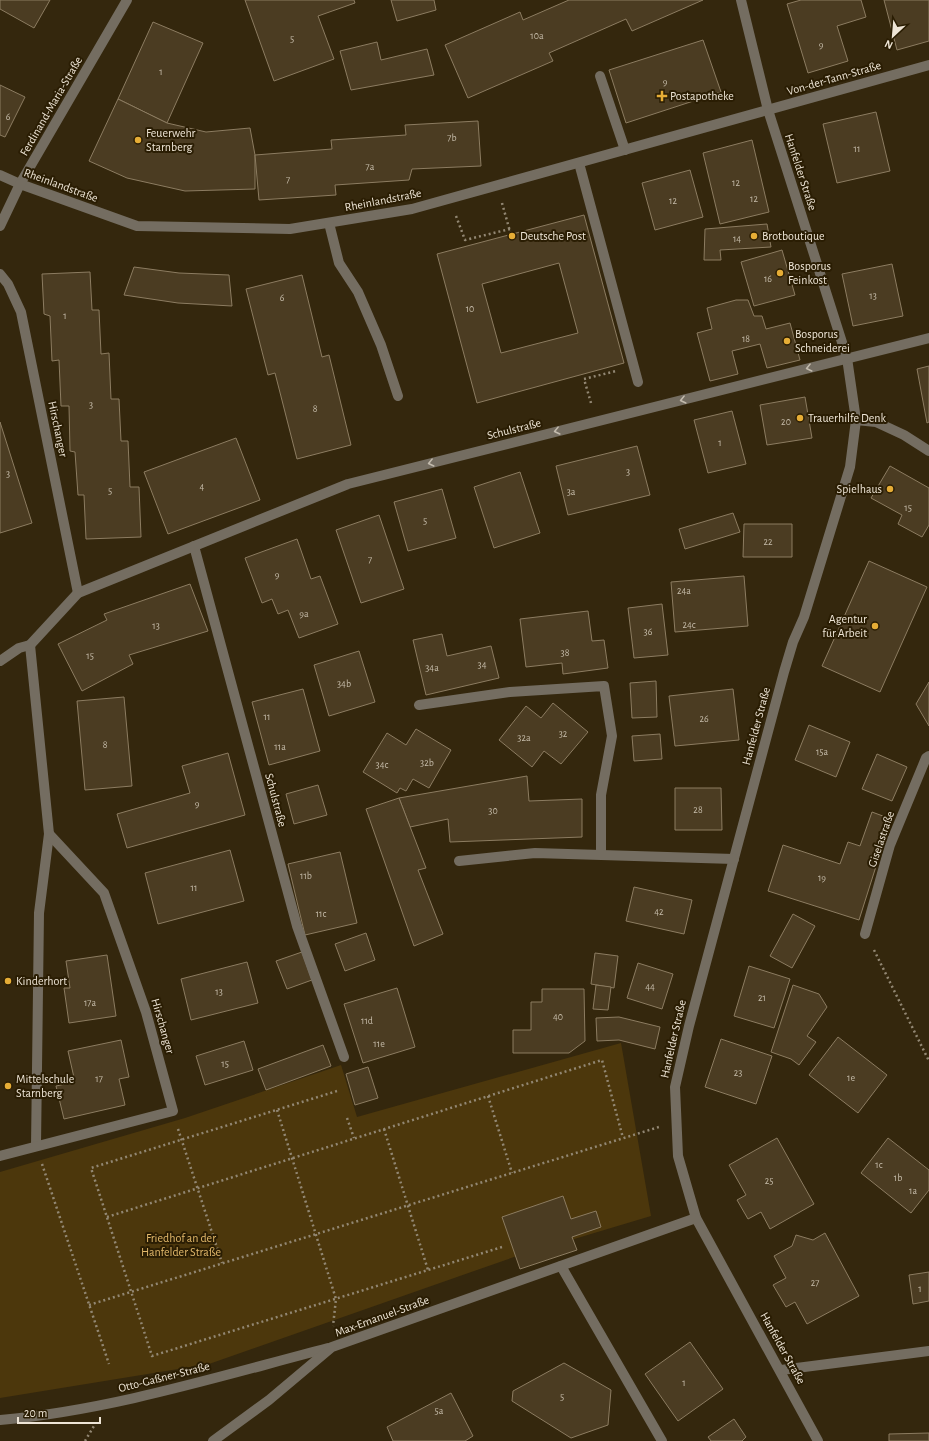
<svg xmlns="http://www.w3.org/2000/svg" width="929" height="1441" font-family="'Alegreya Sans',sans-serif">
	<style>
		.green { fill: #4c370c }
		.building { fill: #4b3c22; stroke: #8c7c61; fill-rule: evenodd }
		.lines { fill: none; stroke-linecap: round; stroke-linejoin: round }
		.path { stroke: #928773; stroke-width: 2.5; stroke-dasharray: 2 3; stroke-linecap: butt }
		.minor { stroke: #746d61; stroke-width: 10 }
		.oneway { stroke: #c3bbad }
		.poi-dot { fill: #e6ad36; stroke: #2a1d03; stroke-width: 1.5 }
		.labels { text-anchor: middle; stroke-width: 4; stroke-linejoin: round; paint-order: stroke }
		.number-label { font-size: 10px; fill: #c5bba9 }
		.street-label { font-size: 12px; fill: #eee5d6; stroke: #2a1d03 }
		.poi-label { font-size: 12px; fill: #eee5d6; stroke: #2a1d03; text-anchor: start }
		.park-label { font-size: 12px; fill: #e3b96b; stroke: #2a1d03 }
	</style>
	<rect width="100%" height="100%" fill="#34270d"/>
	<path class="green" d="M621,1043L651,1216L514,1257L209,1364L0,1398V1172L185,1118L341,1065L357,1117Z"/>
	<g class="building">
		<path d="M0,0H50L34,28L0,9Z"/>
		<path d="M245,0H354L355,3L318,16L334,59L274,81Z"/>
		<path d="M391,0H434L436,10L397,21Z"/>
		<path d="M569,0H703L632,31L626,19L549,53L553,61L468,98L445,45L520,12L523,20Z"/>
		<path d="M801,0H861L866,17L837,26L848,61L808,73L787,4Z"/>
		<path d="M884,0H929V41L897,50Z"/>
		<path d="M153,22L203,43L167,123L118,99Z"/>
		<path d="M703,40L721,92L626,123L609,70Z"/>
		<path d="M377,42L381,60L427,49L434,75L351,90L340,51Z"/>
		<path d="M0,85L25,97L5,137L0,135Z"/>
		<path d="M118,99L167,123L206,132L250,128L255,155V189L185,191L127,178L89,161Z"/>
		<path d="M876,112L890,171L837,183L823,124Z"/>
		<path d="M478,121L481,166L412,169L409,180L335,185L336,195L259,200L255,155L332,149L331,140L406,135L405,125Z"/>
		<path d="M752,140L769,212L720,224L703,153Z"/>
		<path d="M690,170L703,217L655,230L642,183Z"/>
		<path d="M584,215L624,363L477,403L437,254ZM559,263L578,333L501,353L482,284Z"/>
		<path d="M767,224L771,247L720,250L721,260H704L705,229Z"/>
		<path d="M782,250L795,295L754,306L741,262Z"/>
		<path d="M892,264L903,316L853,326L842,274Z"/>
		<path d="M134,267L179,273L229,275L232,306L178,303L124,295Z"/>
		<path d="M90,272L92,310H99L101,354L109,353L111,399H119L121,441H128L130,487H139L141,537L86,539L84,495H78L75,452L70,451L69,406H61L59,360L52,361L50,316L44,314L42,274Z"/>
		<path d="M302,275L322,357L329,355L351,445L297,459L275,373L268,375L246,289Z"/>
		<path d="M736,300H748L754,316H762L766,329L790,323L800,360L767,368L760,344L732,351L738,374L710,381L697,333L712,329L707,308Z"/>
		<path d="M929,366V422L927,423L917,369Z"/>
		<path d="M805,397L812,438L767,445L760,405Z"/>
		<path d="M732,411L746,464L708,473L694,420Z"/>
		<path d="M0,422L32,523L0,533Z"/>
		<path d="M236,438L260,500L168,534L144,472Z"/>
		<path d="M637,446L650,495L568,515L556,466Z"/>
		<path d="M890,466L929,488V525L922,537L898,524L902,515L871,498Z"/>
		<path d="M520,472L540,533L494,548L474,487Z"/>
		<path d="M442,489L456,538L408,551L394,502Z"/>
		<path d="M733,513L740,532L685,549L679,529Z"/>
		<path d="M379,515L404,589L361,603L336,530Z"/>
		<path d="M744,524H792V557H743Z"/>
		<path d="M297,539L311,579L320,576L338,624L299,638L288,610L278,614L272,599L262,603L245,558Z"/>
		<path d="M869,561L927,587L880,692L822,666Z"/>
		<path d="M744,576L748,626L675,632L671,582Z"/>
		<path d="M190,584L208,631L129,655L133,664L82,691L58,644L107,620L104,614Z"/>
		<path d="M662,604L668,655L634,658L628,608Z"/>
		<path d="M588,611L592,641L604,640L608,668L563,674L562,663L526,667L520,619Z"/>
		<path d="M442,634L447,656L491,646L499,678L426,695L413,640Z"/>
		<path d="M359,651L375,702L329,716L314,665Z"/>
		<path d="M656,681L657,717L632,718L630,683Z"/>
		<path d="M929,682V726L916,704Z"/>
		<path d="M303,689L320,751L269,765L252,702Z"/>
		<path d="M733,689L739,740L675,746L669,696Z"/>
		<path d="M124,697L132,786L85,790L77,701Z"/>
		<path d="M553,703L588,732L561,764L544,751L532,767L499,740L526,706L541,718Z"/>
		<path d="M809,725L850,742L836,777L795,760Z"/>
		<path d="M416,729L451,750L429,788L413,779L406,791L400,788L397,793L363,772L387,733L406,745Z"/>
		<path d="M660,734L662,759L634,761L632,736Z"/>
		<path d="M228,753L245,815L127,848L117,814L190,793L182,766Z"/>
		<path d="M877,754L907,767L892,801L862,789Z"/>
		<path d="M527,776L529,801L582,799V837L450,842L448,819L410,827L399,798Z"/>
		<path d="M318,785L327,815L294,824L286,794Z"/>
		<path d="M675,788H721L722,830H675Z"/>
		<path d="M399,798L426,868L418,870L443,934L414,946L366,809Z"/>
		<path d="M872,812L891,819L859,920L768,891L783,845L840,864L848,842L860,846Z"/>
		<path d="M230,850L244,901L158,924L145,873Z"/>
		<path d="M340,852L357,923L305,935L288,864Z"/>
		<path d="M634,887L692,900L684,934L626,921Z"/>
		<path d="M793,914L815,926L792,968L770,956Z"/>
		<path d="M366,933L375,960L345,971L335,944Z"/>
		<path d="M302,952L312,980L287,989L276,961Z"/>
		<path d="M595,953L618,956L614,988L591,984Z"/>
		<path d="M107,955L116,1016L69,1023L64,988H70L66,961Z"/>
		<path d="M247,962L258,1003L191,1020L181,979Z"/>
		<path d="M638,963L673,974L662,1009L627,998Z"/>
		<path d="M749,966L790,979L774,1028L734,1016Z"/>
		<path d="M596,985L611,987L608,1010L593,1009Z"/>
		<path d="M793,985L819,994L827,1007L807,1036L816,1042L799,1065L791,1059L771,1052Z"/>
		<path d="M397,988L415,1047L363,1063L344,1004Z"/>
		<path d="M542,989H584L585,1041L569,1053H513V1030H531V1002H542Z"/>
		<path d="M619,1017L660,1027L655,1049L619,1040L597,1041L596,1018Z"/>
		<path d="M838,1037L887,1075L858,1113L809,1075Z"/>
		<path d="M721,1039L772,1056L756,1104L705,1087Z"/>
		<path d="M121,1040L129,1077L119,1079L125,1105L64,1119L56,1086L75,1082L68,1051Z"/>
		<path d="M244,1041L253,1070L205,1085L196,1056Z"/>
		<path d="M323,1045L331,1066L266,1090L258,1069Z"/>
		<path d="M368,1067L378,1098L355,1105L346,1074Z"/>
		<path d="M777,1138L814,1204L770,1229L761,1212L748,1219L737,1200L746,1195L729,1165Z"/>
		<path d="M888,1138L929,1170V1190L911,1213L861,1173Z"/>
		<path d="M563,1196L571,1219L596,1211L601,1227L572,1237L577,1250L520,1269L502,1217Z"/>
		<path d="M825,1233L859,1296L807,1324L795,1302L786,1307L773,1285L786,1278L774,1256L792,1246L796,1235L813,1240Z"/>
		<path d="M929,1272V1301L913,1304L909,1275Z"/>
		<path d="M690,1342L723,1389L678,1421L645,1374Z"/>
		<path d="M564,1363L611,1390L608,1425L571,1438L512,1401L513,1391Z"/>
		<path d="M451,1393L473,1436L465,1441H393L387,1427Z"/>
		<path d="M734,1419L746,1437L742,1441H711L708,1437Z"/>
		<path d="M929,1433V1441H889V1434Z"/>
	</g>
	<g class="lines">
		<g class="path">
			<path d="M502,203L511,235"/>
			<path d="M456,216L465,240L510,229"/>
			<path d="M591,403L584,379L616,371"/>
			<path d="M874,950L929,1061"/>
			<path d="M337,1091L91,1168L152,1356L502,1247"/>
			<path d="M488,1096L512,1173"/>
			<path d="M277,1110L336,1299L333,1326"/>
			<path d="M347,1118L354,1138"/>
			<path d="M178,1129L222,1263"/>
			<path d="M384,1129L428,1270"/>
			<path d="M42,1164L109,1364"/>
			<path d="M107,1217L602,1060L623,1138"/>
			<path d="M89,1305L659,1127"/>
			<path d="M85,1441L94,1426"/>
		</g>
		<g class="minor">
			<path d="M741,0L768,110L847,358L856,420L850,467L804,617L793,642L784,672L689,1026L675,1087L678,1156L696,1218L818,1441"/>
			<path d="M600,76L625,150"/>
			<path d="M579,163L638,382"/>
			<path d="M0,175L20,184L137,226L290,229L412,209L929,65"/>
			<path d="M329,223L339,263L358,292L381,345L398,396"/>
			<path d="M0,226L20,184L127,0"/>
			<path d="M0,274L8,284L21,312L78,593"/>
			<path d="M856,420L876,422L904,435L929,451"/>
			<path d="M194,546L297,926L344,1057"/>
			<path d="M30,645L49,834L39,913L36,1146"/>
			<path d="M0,661L19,648L30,645L78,593L348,484L929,338"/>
			<path d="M419,705L510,692L604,686L612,736L601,795V854"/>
			<path d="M459,861L535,853L734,859"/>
			<path d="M865,934L890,845L926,758L929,756"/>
			<path d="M0,1156L173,1111L146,1012L104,893L49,834"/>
			<path d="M561,1266L662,1441"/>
			<path d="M781,1370L929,1351"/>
			<path d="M0,1420C111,1410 220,1376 328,1348"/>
			<path d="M213,1441L269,1400L332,1347L696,1218"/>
		</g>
	</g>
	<defs><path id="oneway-chevron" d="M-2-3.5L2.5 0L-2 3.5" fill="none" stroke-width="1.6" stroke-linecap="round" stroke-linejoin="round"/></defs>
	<g class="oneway">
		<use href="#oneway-chevron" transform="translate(809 368) rotate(166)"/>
		<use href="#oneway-chevron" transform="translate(683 400) rotate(166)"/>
		<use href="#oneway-chevron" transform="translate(557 431) rotate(166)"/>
		<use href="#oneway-chevron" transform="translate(431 463) rotate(166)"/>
	</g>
	<g class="poi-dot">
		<path d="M660 90h4v4h4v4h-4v4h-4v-4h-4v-4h4z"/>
		<circle cx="138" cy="140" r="4"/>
		<circle cx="512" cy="236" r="4"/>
		<circle cx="754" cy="236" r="4"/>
		<circle cx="780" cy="273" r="4"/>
		<circle cx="787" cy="341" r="4"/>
		<circle cx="800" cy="418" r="4"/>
		<circle cx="890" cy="489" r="4"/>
		<circle cx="875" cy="626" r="4"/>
		<circle cx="8" cy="981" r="4"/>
		<circle cx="8" cy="1086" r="4"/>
	</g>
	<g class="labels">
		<g class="number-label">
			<text x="537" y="39">10a</text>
			<text x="292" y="42">5</text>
			<text x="821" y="48">9</text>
			<text x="161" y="75">1</text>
			<text x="665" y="85">9</text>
			<text x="8" y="120">6</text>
			<text x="452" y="141">7b</text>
			<text x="857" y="152">11</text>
			<text x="370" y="170">7a</text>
			<text x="288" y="183">7</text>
			<text x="736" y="186">12</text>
			<text x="754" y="202">12</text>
			<text x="673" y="204">12</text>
			<text x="737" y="242">14</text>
			<text x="768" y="282">16</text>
			<text x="873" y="299">13</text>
			<text x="282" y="301">6</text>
			<text x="470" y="312">10</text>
			<text x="65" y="319">1</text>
			<text x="746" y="342">18</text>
			<text x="91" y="408">3</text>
			<text x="315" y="412">8</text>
			<text x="786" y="425">20</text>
			<text x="720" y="446">1</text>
			<text x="628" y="475">3</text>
			<text x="8" y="477">3</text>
			<text x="202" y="490">4</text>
			<text x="110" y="494">5</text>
			<text x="571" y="495">3a</text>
			<text x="908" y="511">15</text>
			<text x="425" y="524">5</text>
			<text x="768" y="545">22</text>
			<text x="370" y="563">7</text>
			<text x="277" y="578">9</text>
			<text x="684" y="594">24a</text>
			<text x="304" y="617">9a</text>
			<text x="689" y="628">24c</text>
			<text x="156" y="629">13</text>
			<text x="648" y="635">36</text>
			<text x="565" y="656">38</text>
			<text x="90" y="659">15</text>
			<text x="482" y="668">34</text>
			<text x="432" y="671">34a</text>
			<text x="344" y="687">34b</text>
			<text x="267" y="720">11</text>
			<text x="704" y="722">26</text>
			<text x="563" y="737">32</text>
			<text x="524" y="741">32a</text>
			<text x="105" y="748">8</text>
			<text x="280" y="750">11a</text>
			<text x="822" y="755">15a</text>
			<text x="427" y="766">32b</text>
			<text x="382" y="768">34c</text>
			<text x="197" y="807">9</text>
			<text x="698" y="813">28</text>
			<text x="493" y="814">30</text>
			<text x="306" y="879">11b</text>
			<text x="822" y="881">19</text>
			<text x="194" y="891">11</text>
			<text x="659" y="915">42</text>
			<text x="321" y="917">11c</text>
			<text x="650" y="990">44</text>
			<text x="219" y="995">13</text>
			<text x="762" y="1001">21</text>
			<text x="90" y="1006">17a</text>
			<text x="558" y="1020">40</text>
			<text x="367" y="1024">11d</text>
			<text x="379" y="1047">11e</text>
			<text x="225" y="1067">15</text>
			<text x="738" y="1076">23</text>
			<text x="851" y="1081">1e</text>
			<text x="99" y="1082">17</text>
			<text x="879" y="1168">1c</text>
			<text x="898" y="1181">1b</text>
			<text x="769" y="1184">25</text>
			<text x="913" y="1194">1a</text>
			<text x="815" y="1286">27</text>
			<text x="920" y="1292">1</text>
			<text x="684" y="1386">1</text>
			<text x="562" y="1400">5</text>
			<text x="439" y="1414">5a</text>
		</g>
		<g class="street-label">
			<text transform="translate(834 78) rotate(-16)" y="4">Von-der-Tann-Straße</text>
			<text transform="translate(51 106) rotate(-60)" y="4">Ferdinand-Maria-Straße</text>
			<text transform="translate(801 172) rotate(72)" y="4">Hanfelder Straße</text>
			<text transform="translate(61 185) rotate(20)" y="4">Rheinlandstraße</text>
			<text transform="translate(383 200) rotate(-11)" y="4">Rheinlandstraße</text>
			<text transform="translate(58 429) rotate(78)" y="4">Hirschanger</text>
			<text transform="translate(514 429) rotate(-14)" y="4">Schulstraße</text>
			<text transform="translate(756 726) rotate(-75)" y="4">Hanfelder Straße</text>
			<text transform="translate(276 800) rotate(75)" y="4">Schulstraße</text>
			<text transform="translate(881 839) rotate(-71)" y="4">Giselastraße</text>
			<text transform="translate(163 1026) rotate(74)" y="4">Hirschanger</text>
			<text transform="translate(673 1039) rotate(-77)" y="4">Hanfelder Straße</text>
			<text transform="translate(382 1316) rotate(-20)" y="4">Max-Emanuel-Straße</text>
			<text transform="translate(783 1348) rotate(61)" y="4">Hanfelder Straße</text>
			<text transform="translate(164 1377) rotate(-14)" y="4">Otto-Gaßner-Straße</text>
		</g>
		<g class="poi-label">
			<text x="670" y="100">Postapotheke</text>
			<text x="146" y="137">Feuerwehr<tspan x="146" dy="14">Starnberg</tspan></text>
			<text x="520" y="240">Deutsche Post</text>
			<text x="762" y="240">Brotboutique</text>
			<text x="788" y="270">Bosporus<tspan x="788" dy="14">Feinkost</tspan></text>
			<text x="795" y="338">Bosporus<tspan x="795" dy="14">Schneiderei</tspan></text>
			<text x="808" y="422">Trauerhilfe Denk</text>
			<text x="882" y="493" text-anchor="end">Spielhaus</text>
			<text x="867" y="623" text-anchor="end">Agentur<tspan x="867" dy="14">für Arbeit</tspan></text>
			<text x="16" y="985">Kinderhort</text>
			<text x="16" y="1083">Mittelschule<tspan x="16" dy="14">Starnberg</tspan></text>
		</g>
		<g class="park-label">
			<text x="181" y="1242">Friedhof an der<tspan x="181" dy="14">Hanfelder Straße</tspan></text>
		</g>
	</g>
	<g transform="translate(893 36) rotate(206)" stroke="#2a1d03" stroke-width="3" paint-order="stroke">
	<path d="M0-3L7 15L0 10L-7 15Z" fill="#eee5d6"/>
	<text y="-6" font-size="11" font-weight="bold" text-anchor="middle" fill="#eee5d6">N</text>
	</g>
	<path d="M18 1417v6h82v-6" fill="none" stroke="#eee5d6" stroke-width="2"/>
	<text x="24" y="1417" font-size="12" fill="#eee5d6" stroke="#2a1d03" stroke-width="3" paint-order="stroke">20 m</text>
</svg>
